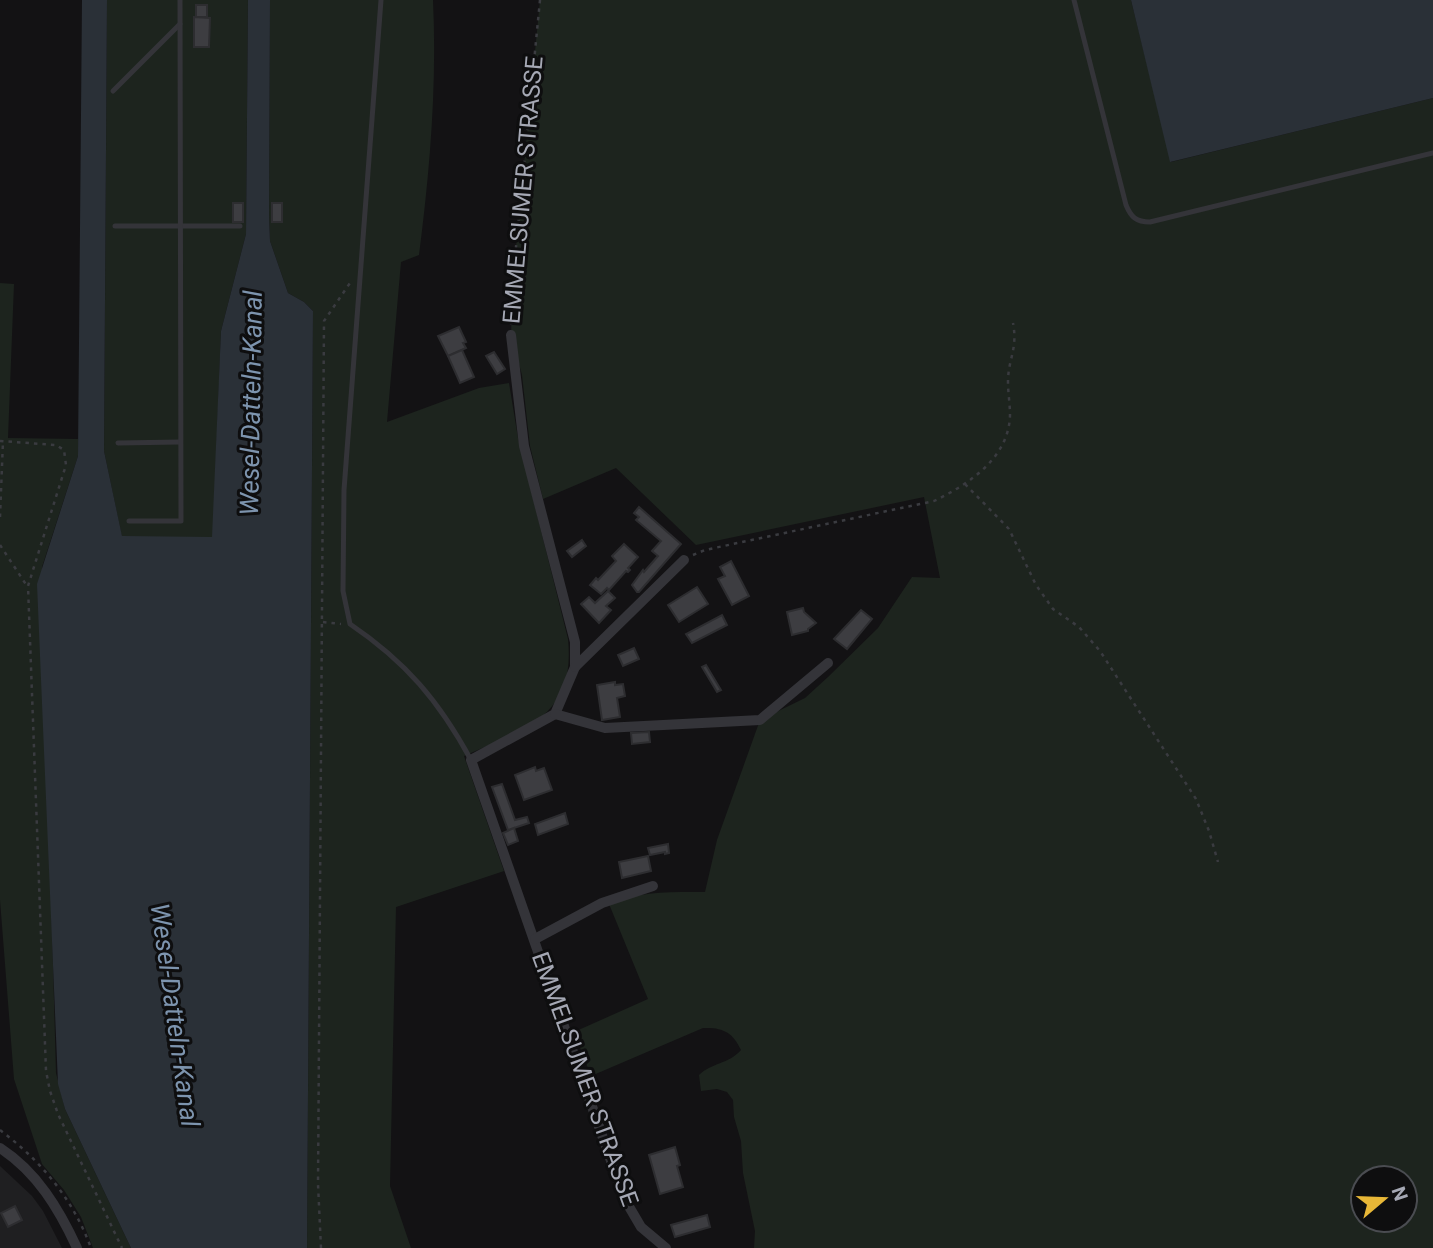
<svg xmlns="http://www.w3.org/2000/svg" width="1433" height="1248" font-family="Roboto,sans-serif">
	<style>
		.built { fill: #1f1f21 }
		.green { fill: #1d241e; fill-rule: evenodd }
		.water { fill: #2a3037 }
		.building { fill: #3d3d41; stroke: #2d2d30; stroke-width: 2 }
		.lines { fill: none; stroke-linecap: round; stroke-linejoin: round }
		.path { stroke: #3a3b40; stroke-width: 2.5; stroke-dasharray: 3.5 5; stroke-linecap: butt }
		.lane { stroke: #343439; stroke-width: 5 }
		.street { stroke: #343439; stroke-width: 10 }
		.labels { text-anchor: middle; stroke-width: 6; stroke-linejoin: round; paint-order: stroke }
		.street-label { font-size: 24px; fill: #a5a8b4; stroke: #0e0e0f }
		.water-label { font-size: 26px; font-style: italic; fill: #7d94ae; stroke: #0e0e0f }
	</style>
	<rect width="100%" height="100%" fill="#131214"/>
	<path class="built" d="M0,1166L32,1196L43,1211L62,1248H0Z"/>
	<g class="green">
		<path d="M107,0H248L246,234L221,331L213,537H122L104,451Z"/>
		<path d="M270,0H433C437,85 430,170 419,255L401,262L387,422L479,388L509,383L518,438L568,639C576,717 524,729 464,756L504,871L396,907L390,1186L411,1248H307L313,311L304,302L288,293L270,241L269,215Z"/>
		<path d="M540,0H1131L1171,162L1433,98V1248H754L755,1231L743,1173L741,1141L734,1117L733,1100L727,1092L717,1089L701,1091L699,1075C711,1063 729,1064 741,1050C733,1032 722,1027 703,1028L591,1076L574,1032L648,999L609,904C639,891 672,892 705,892L717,840L760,720L805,698L828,677L878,628L912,577L940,578L924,497L696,545L616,468L543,499L530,446L522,375L511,335L513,278ZM1363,1178H1405V1220H1363Z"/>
		<path d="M0,283L14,284L8,438L78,439V456L42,567L56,1073L65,1109L131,1248H93L81,1217L64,1190L42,1164L14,1079L0,900Z"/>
	</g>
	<g class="water">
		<path d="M82,0H107L104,451L122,536L212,537L221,331L246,234L248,0H270L269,215L270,241L288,293L304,302L313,311L307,1248H131L65,1109L58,1084L37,584L78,456Z"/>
		<path d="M1131,0H1433V98L1170,162Z"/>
	</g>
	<g class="building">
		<rect x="196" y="5" width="11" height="12"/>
		<path d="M194,17L210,18L209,47H194Z"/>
		<rect x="233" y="203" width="10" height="19"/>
		<rect x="272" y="203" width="10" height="19"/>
		<path d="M459,327L466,342L463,343L466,348L448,356L438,336Z"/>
		<path d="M462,350L474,377L460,383L448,356Z"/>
		<path d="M494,352L505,369L497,374L486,356Z"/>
		<path d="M639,507L681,544L639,592H637L632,585L643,570L644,572L658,556L652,551L661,541L636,520L639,517L634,513Z"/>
		<path d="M582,540L586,546L572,557L567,551Z"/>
		<path d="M624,544L638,557L628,568L630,570L628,572L626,571L609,590L607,588L601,594L590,585L596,578L598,580L616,561L612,556Z"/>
		<path d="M731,561L749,596L732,605L718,579L725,576L720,567Z"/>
		<path d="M697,587L708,604L679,622L668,605Z"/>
		<path d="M608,591L615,598L606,606L611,610L599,623L581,604L589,597L595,603Z"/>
		<path d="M803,608L804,612L816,623L808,629V631L792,635L787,612Z"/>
		<path d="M861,610L872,619L847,649L834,639Z"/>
		<path d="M722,615L727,625L692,643L686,634Z"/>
		<path d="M634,648L639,659L623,666L618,655Z"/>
		<path d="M706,665L721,690L717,692L702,667Z"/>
		<path d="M615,682V685L623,684L625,696L617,698L620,717L602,720L597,685Z"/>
		<path d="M649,732L650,742L632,744L631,733Z"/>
		<path d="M535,767L536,771L544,768L552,790L524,800L515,775Z"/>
		<path d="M502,784L515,820L527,817L529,823L508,830L492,787Z"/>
		<path d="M565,813L568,824L538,835L535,824Z"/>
		<path d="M514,828L518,841L508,845L503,833Z"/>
		<path d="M668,844L669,853L665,854V852L650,855L648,848Z"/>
		<path d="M648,856L651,871L622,878L619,862Z"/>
		<path d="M675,1147L680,1165L677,1166L683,1187L660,1194L649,1155Z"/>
		<path d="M15,1206L22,1220L8,1227L1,1213Z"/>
		<path d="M707,1215L710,1227L675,1237L671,1225Z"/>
	</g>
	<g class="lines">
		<g class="path">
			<path d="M511,325L513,278L540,0"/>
			<path d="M0,441L56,445L64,450L66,465L28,586L46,1071L50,1091L58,1114L122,1248"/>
			<path d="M965,484L1009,529L1036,585L1053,609L1079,627L1100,651L1196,799L1209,831L1218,862"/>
			<path d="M0,517L3,441"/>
			<path d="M0,545L27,586"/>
			<path d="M693,555L705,550L934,501C969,484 1009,458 1010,415C1010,404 1008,393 1008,382C1008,359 1018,349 1013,323"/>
			<path d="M323,622L341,624"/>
			<path d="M0,1130C41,1161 73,1199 91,1248"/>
			<path d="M321,1248L318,1184L324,321L350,283"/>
		</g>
		<g class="lane">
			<path d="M381,0L344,490L343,591L350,624C406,662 439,701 471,760"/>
			<path d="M1074,0L1126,205C1131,217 1136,222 1150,222L1433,153"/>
			<path d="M113,91L180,24"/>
			<path d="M115,226H240"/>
			<path d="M118,443L180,442"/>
			<path d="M129,521H181L180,0"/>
		</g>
		<g class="street">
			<path d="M511,335L524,446L575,642V667L555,714L471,760L624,1198L641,1227L666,1248"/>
			<path d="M575,667L684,560"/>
			<path d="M555,714L605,728L760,720L828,663"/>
			<path d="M535,939L602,903L653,886"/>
			<path d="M0,1148C37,1172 59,1209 77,1248"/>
		</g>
	</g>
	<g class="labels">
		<g class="street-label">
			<text transform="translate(523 190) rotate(-85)" y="8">EMMELSUMER STRASSE</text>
			<text transform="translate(585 1079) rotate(70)" y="8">EMMELSUMER STRASSE</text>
		</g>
		<g class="water-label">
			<text transform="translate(251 403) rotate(-89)" y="9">Wesel-Datteln-Kanal</text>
			<text transform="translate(175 1015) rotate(82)" y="9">Wesel-Datteln-Kanal</text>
		</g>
	</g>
	<g transform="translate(1384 1199) rotate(71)"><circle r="33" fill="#0e0e0f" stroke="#4a4c51" stroke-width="2"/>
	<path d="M0-5L12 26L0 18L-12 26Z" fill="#e8b737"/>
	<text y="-10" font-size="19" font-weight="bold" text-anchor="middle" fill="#a5a8b4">N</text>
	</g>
</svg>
